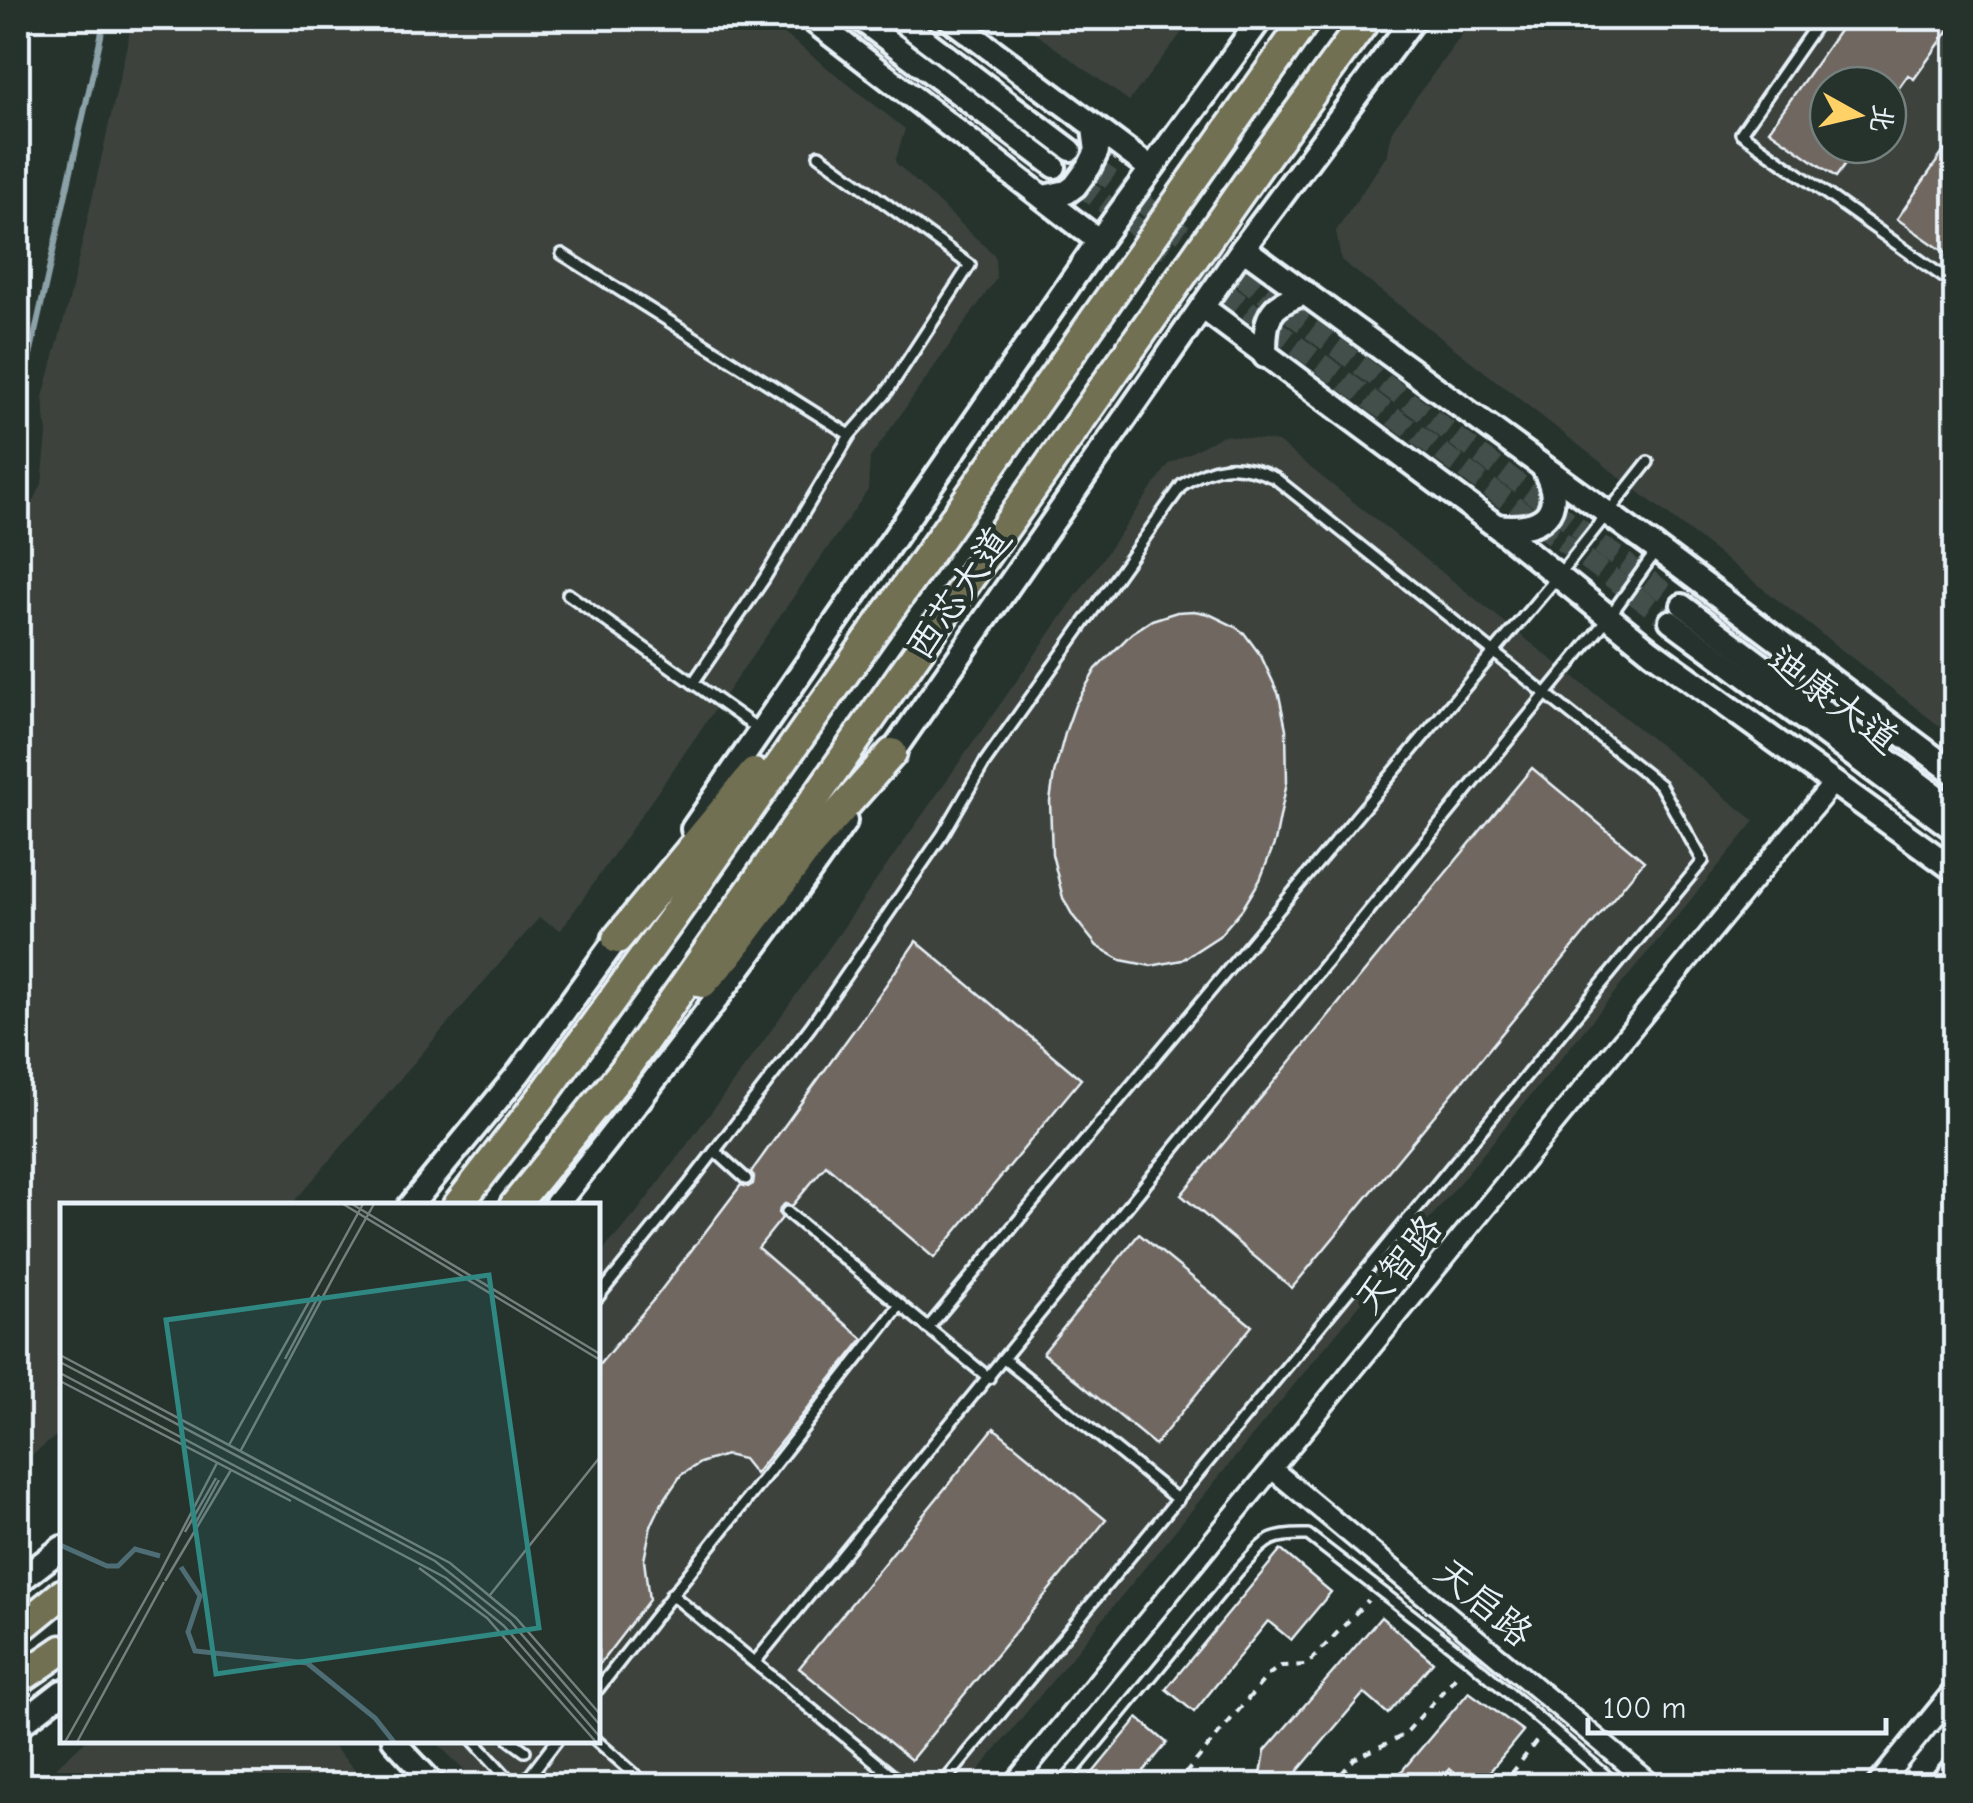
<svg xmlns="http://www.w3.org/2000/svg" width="1973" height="1803" font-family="'Comic Neue','LXGW WenKai TC',sans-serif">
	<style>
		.built { fill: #3c433c; fill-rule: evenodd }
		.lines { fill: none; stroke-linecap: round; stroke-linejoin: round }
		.stream { stroke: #8ca2a9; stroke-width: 6 }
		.building { fill: #706760; stroke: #e8f1f8; stroke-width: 2.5 }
		.tertiary-tunnel { stroke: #43504b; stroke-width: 20; stroke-dasharray: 20 10; stroke-linecap: butt }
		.service-casing { stroke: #e8f1f8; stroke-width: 16 }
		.minor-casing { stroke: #e8f1f8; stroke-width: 25 }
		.tertiary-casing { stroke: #e8f1f8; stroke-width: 28 }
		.secondary-casing { stroke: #e8f1f8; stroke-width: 30 }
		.trunk-casing { stroke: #e8f1f8; stroke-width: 35 }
		.path { stroke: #e8f1f8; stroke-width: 4; stroke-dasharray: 8 8; stroke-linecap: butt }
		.service { stroke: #26332d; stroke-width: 9 }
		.minor { stroke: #26332d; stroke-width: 18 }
		.tertiary { stroke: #26332d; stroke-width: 20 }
		.secondary { stroke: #26332d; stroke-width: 22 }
		.trunk { stroke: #716f52; stroke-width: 28 }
		.labels { text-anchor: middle; stroke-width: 9; stroke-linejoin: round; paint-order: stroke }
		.street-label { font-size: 38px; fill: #e8f1f8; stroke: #26332d }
		.inset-river { fill: none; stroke: #4e6d74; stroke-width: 5 }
		.inset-road { fill: none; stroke: #747f7e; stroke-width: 2.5 }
		.view { fill: #308883; fill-opacity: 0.15; stroke: #308883; stroke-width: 5 }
		.inset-edge { fill: none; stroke: #e8f1f8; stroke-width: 5 }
	</style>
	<rect width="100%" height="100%" fill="#26332d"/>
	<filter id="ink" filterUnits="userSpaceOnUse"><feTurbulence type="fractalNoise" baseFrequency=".01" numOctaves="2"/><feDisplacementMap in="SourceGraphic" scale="20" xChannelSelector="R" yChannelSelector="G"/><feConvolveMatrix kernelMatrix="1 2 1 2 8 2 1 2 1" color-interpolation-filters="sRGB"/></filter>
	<g filter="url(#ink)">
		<g class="built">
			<path d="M133,18H764L905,129L895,162L995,256L996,279L870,458L868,490L561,930L539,918L291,1205L62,1206V1431L18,1467V534L42,484L47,435L43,397L68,305Z"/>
			<path d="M1014,18H1193L1129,101Z"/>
			<path d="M1474,18H1955V738L1341,260L1336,231L1387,155L1393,129ZM1828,85H1888V145H1828Z"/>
			<path d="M1223,435L1278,442L1755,821L967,1785H479L435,1741L598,1740V1256L634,1216L758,1049L1169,464Z"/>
			<path d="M86,1740L328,1741L369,1785H37Z"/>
		</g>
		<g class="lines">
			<path class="stream" d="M18,409L105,18"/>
		</g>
		<g class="building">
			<path d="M1848,18H1956V20L1914,79L1908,75L1888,103V85H1828V145H1859L1836,177L1769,130Z"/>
			<path d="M1944,151L1956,159V260L1897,219Z"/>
			<path d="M1194,611L1209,614L1234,626L1244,633L1261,656L1279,695L1286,729L1287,782L1275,842L1260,880L1243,908L1219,936L1182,960L1151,966L1121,960L1097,946L1073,916L1063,898L1052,854L1050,801L1054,774L1066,730L1075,705L1096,669L1132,633L1152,620L1177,612Z"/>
			<path d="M1532,768L1644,861L1292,1288L1181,1195Z"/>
			<path d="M916,941L1081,1079L934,1258L826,1165L792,1206L785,1204L780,1208L779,1214L782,1218L758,1248L863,1339L755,1474L743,1459L726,1455L700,1463L681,1475L662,1503L651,1526L644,1560L649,1600L598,1666V1366L655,1298L741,1185L748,1187L753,1184L754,1177L751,1172L872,1005Z"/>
			<path d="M1139,1234L1252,1326L1155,1445L1043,1353Z"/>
			<path d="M994,1428L1106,1520L911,1760L799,1668Z"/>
			<path d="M1281,1550L1331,1592L1291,1640L1268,1621L1194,1712L1166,1689Z"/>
			<path d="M1381,1617L1433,1662L1388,1714L1364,1693L1297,1772L1294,1786H1259L1265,1751Z"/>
			<path d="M1469,1692L1523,1731L1478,1786H1469L1450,1769L1436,1786H1389Z"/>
			<path d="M1138,1718L1167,1743L1132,1786H1082Z"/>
		</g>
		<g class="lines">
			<g class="tertiary-tunnel">
				<path d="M1071,150L1682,605"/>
				<path d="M1055,167L1670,621"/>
			</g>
			<defs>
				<g id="service">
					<path d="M1821,18L1741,133L1956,286"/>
					<path d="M562,254L850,435"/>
					<path d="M568,594L758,729"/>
					<path d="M693,683L764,579L850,435L885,395L970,265L819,155"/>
					<path d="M715,1151L746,1179"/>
					<path d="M787,1212L989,1378"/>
					<path d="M598,1297L690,1183L811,1026L943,834L985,762L1182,485C1216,463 1238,461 1275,478L1660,785L1703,861L941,1786"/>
					<path d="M928,1328L1558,576L1648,462"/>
					<path d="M1004,1359L1178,1500"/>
					<path d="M671,1594L905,1786"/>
					<path d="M755,1662L1609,617L1657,550"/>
					<path d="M598,1689L900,1305"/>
					<path d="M473,1740L515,1786"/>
					<path d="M510,1740L525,1751"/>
					<path d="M596,1740L648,1786"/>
					<path d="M522,1786L557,1740"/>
					<path d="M1061,1786L1239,1570C1266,1541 1266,1534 1308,1535L1470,1660L1618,1786"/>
				</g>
				<g id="minor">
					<path d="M1272,1469L1654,1786"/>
					<path d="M1012,1786L1833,783"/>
				</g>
				<g id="tertiary">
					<path d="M858,18L1055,167"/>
					<path d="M897,18L1071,150"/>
					<path d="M1682,605L1956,810"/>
					<path d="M1670,621L1956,832"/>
					<path d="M393,1740L436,1786"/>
					<path d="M1877,1786L1956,1689"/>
					<path d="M1907,1786L1956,1726"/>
				</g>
				<g id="secondary">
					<path d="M810,18L1099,241"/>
					<path d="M949,18L1150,168"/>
					<path d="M1044,197L1067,192L1075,186L1089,167L1097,151L1094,128"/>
					<path d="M1243,248L1658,550L1956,774"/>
					<path d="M1202,307L1496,526L1651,651L1956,871"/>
					<path d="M1265,356C1265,318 1267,305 1306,293"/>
					<path d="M1496,526C1542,532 1568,512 1543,467"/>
					<path d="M883,766L1243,248L1414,18"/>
					<path d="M693,829L1099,241L1261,18"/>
					<path d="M410,1206L519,1073L626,926"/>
					<path d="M555,1206C656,1080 754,953 845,821"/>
					<path d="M18,1582L62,1548"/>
					<path d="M18,1726L62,1692"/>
				</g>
				<g id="trunk">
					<path d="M617,939L754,773"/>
					<path d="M703,983L729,954L811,844L892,753"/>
					<path d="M457,1206L542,1097L670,921L1307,18"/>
					<path d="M514,1206L625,1069L1261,163L1367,18"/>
					<path d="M18,1630L62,1594"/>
					<path d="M18,1680L62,1650"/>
				</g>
			</defs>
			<use href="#service" class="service-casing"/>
			<use href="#minor" class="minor-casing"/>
			<use href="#tertiary" class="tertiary-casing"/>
			<use href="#secondary" class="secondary-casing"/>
			<use href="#trunk" class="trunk-casing"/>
			<g class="path">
				<path d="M1175,1786L1268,1675L1281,1666L1307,1665L1368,1600"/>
				<path d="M1331,1786L1354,1759L1404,1735L1460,1672"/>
				<path d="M1502,1786L1539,1738"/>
			</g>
			<use href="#service" class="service"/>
			<use href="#minor" class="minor"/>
			<use href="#tertiary" class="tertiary"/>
			<use href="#secondary" class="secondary"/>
			<use href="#trunk" class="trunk"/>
		</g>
	</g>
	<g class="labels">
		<g class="street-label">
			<text transform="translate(958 593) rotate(-55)" y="13">西芯大道</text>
			<text transform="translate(1834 699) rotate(37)" y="13">迪康大道</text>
			<text transform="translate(1398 1264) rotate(-51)" y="13">天智路</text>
			<text transform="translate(1484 1602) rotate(40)" y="13">天启路</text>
		</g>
	</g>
	<g transform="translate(60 1203)">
		<rect width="540" height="540" fill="#26332d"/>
		<path class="inset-river" d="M0,342L47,363H58L75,346L100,353M121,364L140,393L128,429L135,448L247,460L315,515L334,539"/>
		<path class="inset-road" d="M283,1L540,157M292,1L540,151M273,56L303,1M282,58L314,1M0,152L390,360L456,415L540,511M225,156L259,92M0,159L375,358L450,418L540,522M0,170L386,375L444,423L540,534M0,178L231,298M169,242L274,54M181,247L282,58M135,321L159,277M125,329L156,275M359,365L427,415L536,539M98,374L157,260M105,378L171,267M430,392L540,254M5,539L99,372M17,539L104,379"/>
		<path class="view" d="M429,72L479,425L156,471L106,117Z"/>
		<rect width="540" height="540" class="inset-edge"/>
	</g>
	<rect width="1973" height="1803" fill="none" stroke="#26332d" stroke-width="60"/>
	<rect x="30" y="30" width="1913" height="1743" fill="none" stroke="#e8f1f8" stroke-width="4" filter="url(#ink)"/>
	<g transform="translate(1858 115) rotate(98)"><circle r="48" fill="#26332d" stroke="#747f7e" stroke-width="2.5"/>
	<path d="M0-8L18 38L0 25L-18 38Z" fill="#ffd166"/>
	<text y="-15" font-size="28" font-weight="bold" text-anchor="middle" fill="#e8f1f8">北</text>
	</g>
	<path d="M1588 1718v15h298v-15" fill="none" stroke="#e8f1f8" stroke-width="5"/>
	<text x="1603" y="1718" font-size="30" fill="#e8f1f8" stroke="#26332d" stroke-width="8" paint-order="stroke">100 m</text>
</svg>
